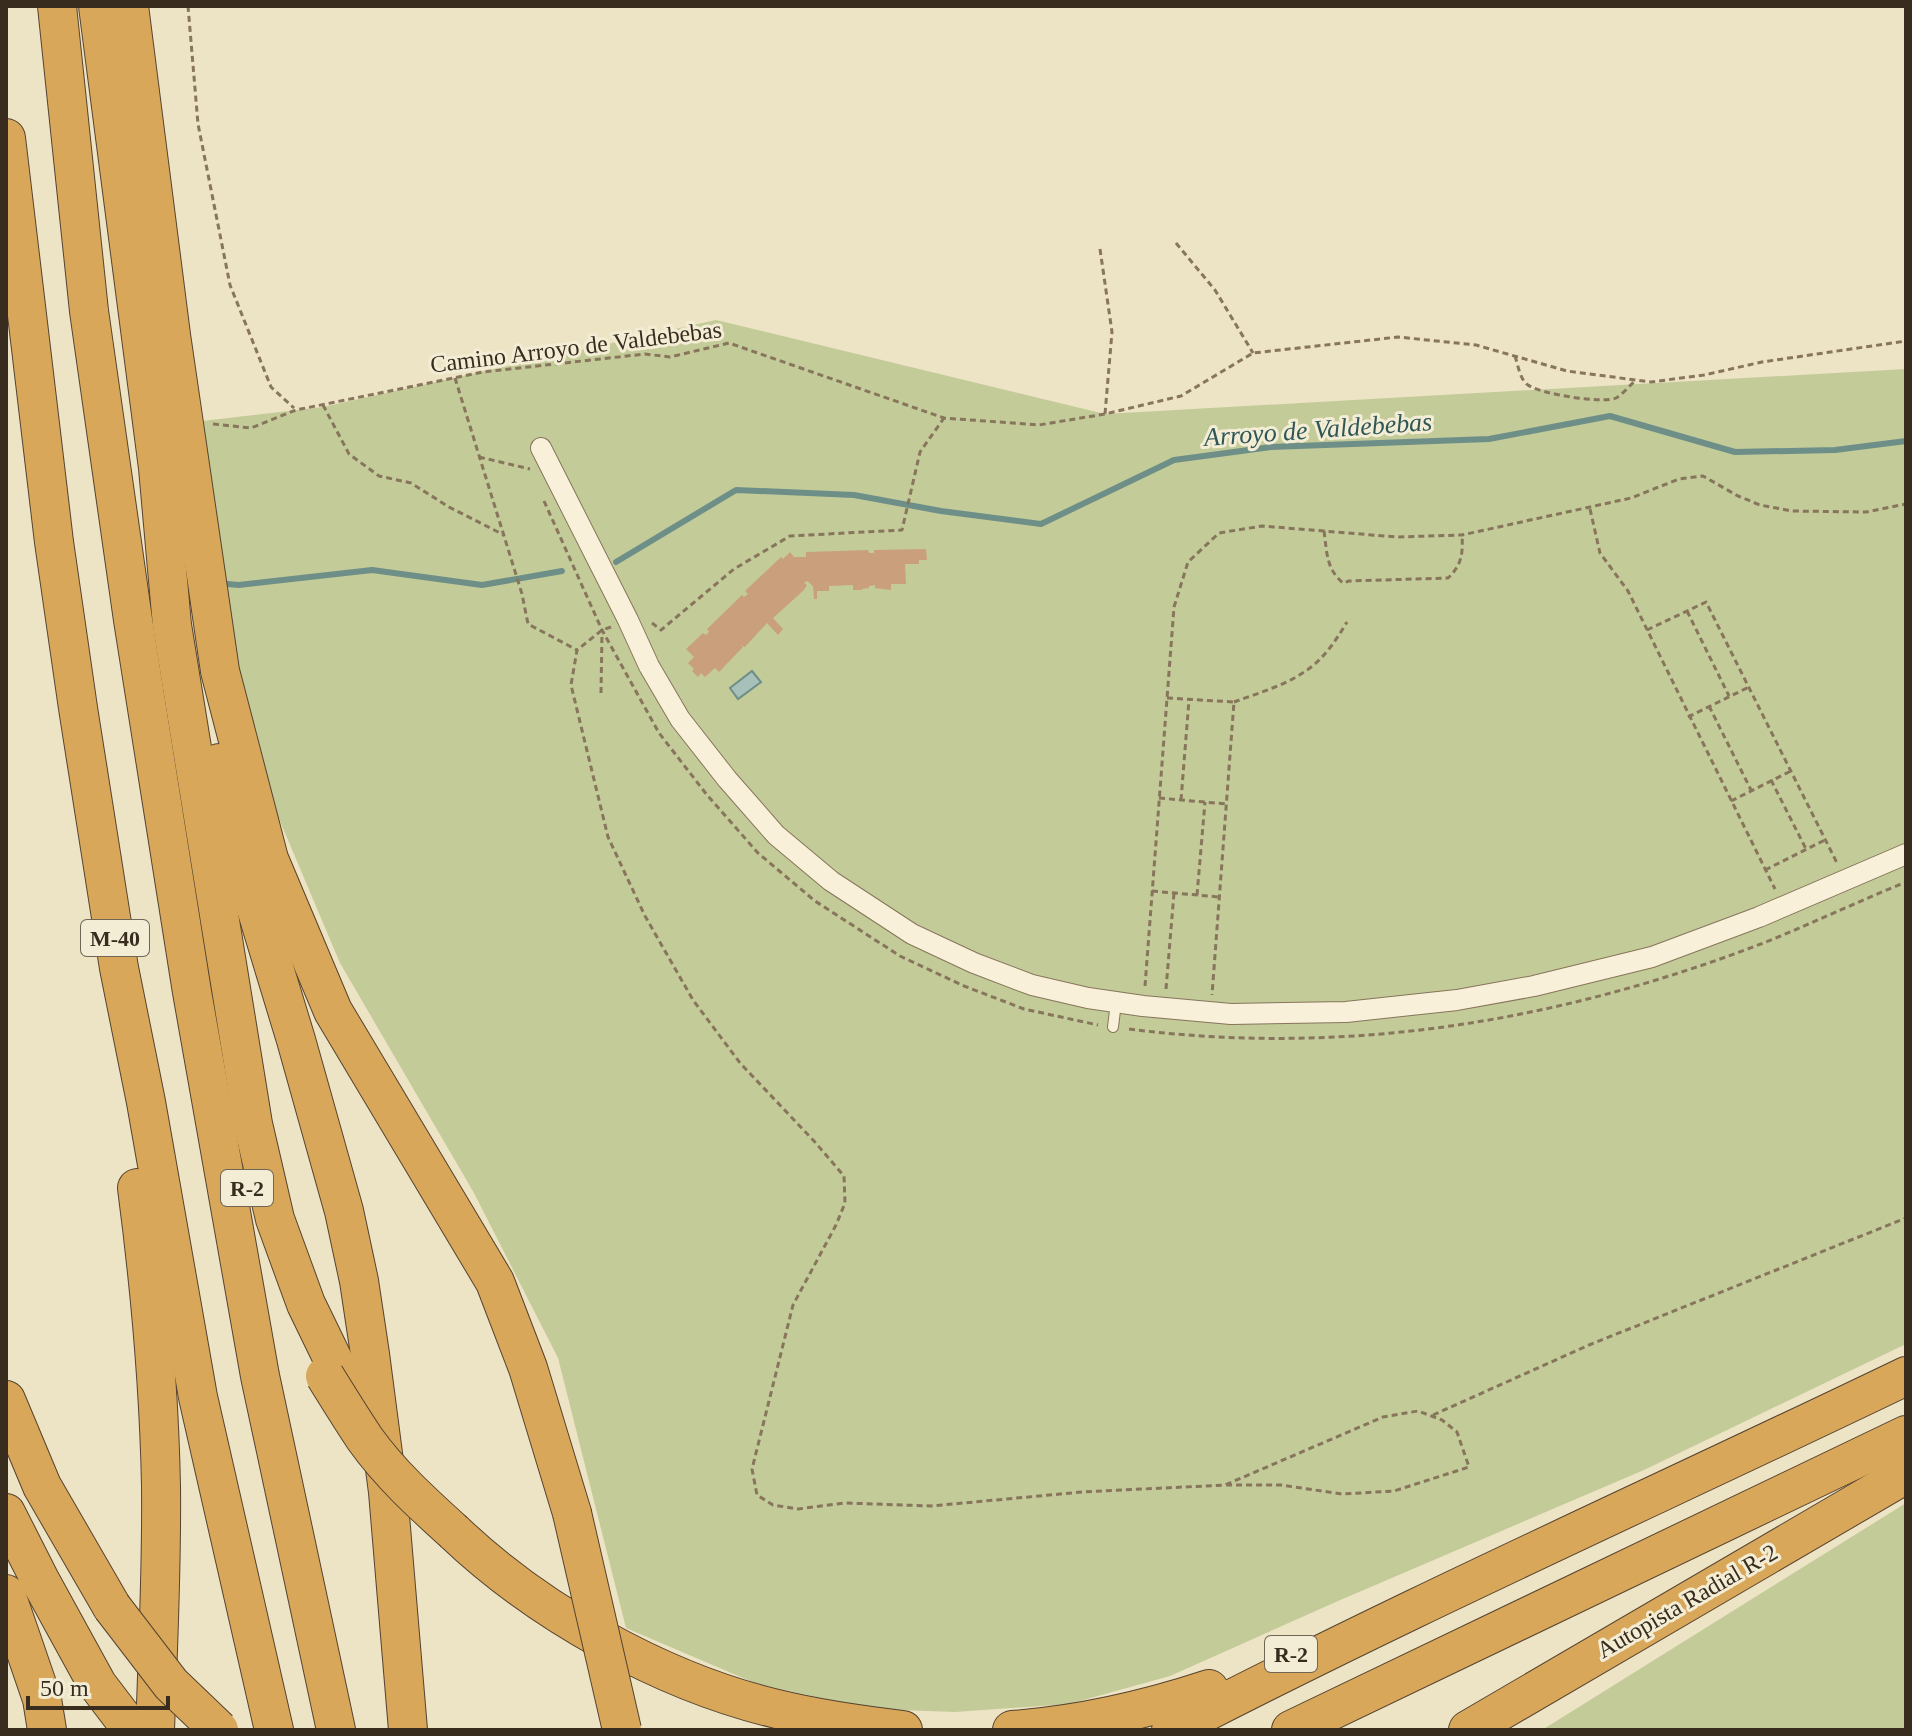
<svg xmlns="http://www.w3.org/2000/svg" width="1912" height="1736" font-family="Georgia,serif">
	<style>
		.green { fill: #c3cb99 }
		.water { fill: #a7c0ba; stroke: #6e8f88; stroke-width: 2 }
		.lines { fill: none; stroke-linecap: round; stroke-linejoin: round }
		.stream { stroke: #6e8f88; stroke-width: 6 }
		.building { fill: #caa07c }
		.service-casing { stroke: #87755c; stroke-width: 12 }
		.minor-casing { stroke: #87755c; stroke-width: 22 }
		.motorway-casing { stroke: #554330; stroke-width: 40 }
		.path { stroke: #87755c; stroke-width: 3; stroke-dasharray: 6 4; stroke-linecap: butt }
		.service { stroke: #f8f0d8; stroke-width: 10 }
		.minor { stroke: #f8f0d8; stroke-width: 20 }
		.motorway { stroke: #d9a759; stroke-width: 38 }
		.motorway-bridge-casing { stroke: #554330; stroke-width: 40; stroke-linecap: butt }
		.motorway-bridge { stroke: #d9a759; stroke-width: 38 }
		.labels { text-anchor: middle; stroke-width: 6; stroke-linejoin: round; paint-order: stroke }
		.shield { fill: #f4edd5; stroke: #706656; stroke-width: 2 }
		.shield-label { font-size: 22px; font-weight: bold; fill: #382c1f }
		.street-label { font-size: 24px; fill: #382c1f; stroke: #f4edd5 }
		.water-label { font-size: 26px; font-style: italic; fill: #2f5757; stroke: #f4edd5 }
	</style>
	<rect width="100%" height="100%" fill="#ede3c5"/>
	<g class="green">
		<path d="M716,320L1105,414L1906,369V1344L1644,1470L1338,1601L1170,1676L1069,1704L955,1712L871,1709L757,1684L626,1628L558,1358L474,1193L340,963L277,814L222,631L194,422L323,407Z"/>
		<path d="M1906,1503V1730H1542Z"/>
	</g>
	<path class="water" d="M752,671L761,682L738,699L730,688Z"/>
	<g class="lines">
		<g class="stream">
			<path d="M616,562L736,490L854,495L941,511L1041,524L1174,460L1271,447L1489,439L1610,416L1735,452L1835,450L1906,441"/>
			<path d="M227,584L239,585L372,570L482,585L562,571"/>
		</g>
	</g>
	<path class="building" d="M926,549L927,560H919V564H905L906,584H891V590L875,588V585L869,586V588L862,589V590H853V585L829,586V591H817V599H814L813,586L807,581L804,583L807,585L804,590L773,618L783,629L778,635L767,623L745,647L740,645L743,647L719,672L715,668L705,677L701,673L698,677L692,671L694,669L688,663L694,657L686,649L703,633L706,635L709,632L707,629L742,595L744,597L748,594L745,591L781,557L783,559L790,552L794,557H806V552L868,550L869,553H874V550Z"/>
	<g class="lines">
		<defs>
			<path id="service" d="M1113,1027L1116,1002"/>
			<path id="minor" d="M541,448L628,620L649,666L680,719L727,779L776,835L831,881L912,934L974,963L1032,985L1088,998L1143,1006L1231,1014L1346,1012L1457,1000L1534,986L1652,957L1759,917L1906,854"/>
			<g id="motorway">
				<path d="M57,6L89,311L133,620L192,992L260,1376L336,1730"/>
				<path d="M98,6L158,468L172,625L253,1124L275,1219L306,1304L340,1374"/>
				<path d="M129,6L171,335L220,671L269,859L333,1011L495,1282L528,1368L572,1513"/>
				<path d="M6,138L54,542L78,708L119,968L146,1102L198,1397L274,1730"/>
				<path d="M219,763L235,839L296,1040L344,1211L359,1281L370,1354L388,1492L408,1730"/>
				<path d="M137,1188C150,1287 159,1386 161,1486C162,1567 158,1649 155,1730"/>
				<path d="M6,1400L42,1486L112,1607"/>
				<path d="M6,1513L41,1582L97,1684L132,1730"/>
				<path d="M454,1532C539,1613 663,1682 777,1709C818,1719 860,1725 903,1730"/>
				<path d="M6,1594L42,1699L47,1730"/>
				<path d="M1012,1730C1080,1725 1145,1710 1209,1689"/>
				<path d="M1171,1730C1412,1605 1661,1494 1906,1376"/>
				<path d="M1291,1730L1906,1435"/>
				<path d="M1468,1730L1906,1474"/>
			</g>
		</defs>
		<use href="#service" class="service-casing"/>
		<use href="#minor" class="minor-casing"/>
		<use href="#motorway" class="motorway-casing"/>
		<g class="path">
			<path d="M188,6L198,124L230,285L271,387L294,408"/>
			<path d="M1176,243L1215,290L1253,353"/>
			<path d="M1100,249L1112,332L1105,414"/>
			<path d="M1515,356C1518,365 1520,380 1528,385C1540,394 1603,404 1616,398C1623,394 1629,386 1635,381"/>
			<path d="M455,378L522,594L528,624L577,650"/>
			<path d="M323,405L349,454L379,476L411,483L449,507L504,535"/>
			<path d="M213,424L251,428L296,410L483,372L645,354L670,357L729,343L944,418L1039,425L1105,414L1181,396L1253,353L1398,337L1476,345L1567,371L1651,382L1704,375L1762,362L1906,341"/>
			<path d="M479,457L530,469"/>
			<path d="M544,501L602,630L659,733L707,795L758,853L815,901L900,956L964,986L1024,1009L1098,1025"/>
			<path d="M1590,509L1600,553L1628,591L1775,889"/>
			<path d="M1324,531C1327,552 1326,569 1343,583L1349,581L1448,578C1462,565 1463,553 1462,535"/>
			<path d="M1687,611L1729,696"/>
			<path d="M652,623L661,630L734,569L790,536L902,530L920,452L944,418"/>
			<path d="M611,627L602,630L577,650L571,685L608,837L645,916L693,1000L740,1063L814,1141L844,1176L845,1203L836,1225L793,1305L752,1469L757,1495L773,1505L798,1509L845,1503L931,1506L1082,1492L1225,1485L1383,1417L1418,1411L1442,1420L1457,1432L1469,1467L1394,1491L1342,1494L1281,1485H1225"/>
			<path d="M1647,630L1706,602L1837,863"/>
			<path d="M601,693L602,633"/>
			<path d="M1167,698L1234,702L1212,995"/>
			<path d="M1234,702C1261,692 1294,683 1316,663C1329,651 1338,637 1347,622"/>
			<path d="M1709,706L1751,790"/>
			<path d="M1688,717L1749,687"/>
			<path d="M1771,780L1806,849"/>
			<path d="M1159,798L1227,804"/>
			<path d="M1181,800L1189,700"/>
			<path d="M1731,801L1791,771"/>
			<path d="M1765,870L1825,840"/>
			<path d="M1152,891L1219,897"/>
			<path d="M1197,895L1205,802"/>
			<path d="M1145,986L1174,607L1188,562L1219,533L1262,526L1397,537L1462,535L1631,498L1679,479L1703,476L1738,496L1760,505L1792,511L1866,512L1906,504"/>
			<path d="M1166,989L1174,893"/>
			<path d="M1129,1029C1348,1057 1562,1021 1766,942C1813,923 1859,901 1906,882"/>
			<path d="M1433,1415L1589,1345L1906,1218"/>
		</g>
		<use href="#service" class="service"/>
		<use href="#minor" class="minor"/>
		<use href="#motorway" class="motorway"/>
		<defs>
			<g id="motorway-bridge">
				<path d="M325,1376C338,1397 351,1418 365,1439C390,1474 422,1503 454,1532"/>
				<path d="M572,1513L622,1730"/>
				<path d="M112,1607L171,1684L219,1730"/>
			</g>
		</defs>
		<use href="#motorway-bridge" class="motorway-bridge-casing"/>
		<use href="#motorway-bridge" class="motorway-bridge"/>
	</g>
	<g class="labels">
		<g class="shield">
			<rect x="81" y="920" width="68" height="36" rx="6"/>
			<rect x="221" y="1170" width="52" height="36" rx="6"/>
			<rect x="1265" y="1636" width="52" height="36" rx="6"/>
		</g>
		<g class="shield-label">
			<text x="115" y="946">M-40</text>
			<text x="247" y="1196">R-2</text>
			<text x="1291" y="1662">R-2</text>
		</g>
		<g class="street-label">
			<text transform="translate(576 347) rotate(-7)" y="8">Camino Arroyo de Valdebebas</text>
			<text transform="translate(1687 1601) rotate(-30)" y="8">Autopista Radial R-2</text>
		</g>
		<g class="water-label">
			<text transform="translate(1318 429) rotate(-4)" y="9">Arroyo de Valdebebas</text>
		</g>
	</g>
	<rect width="1912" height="1736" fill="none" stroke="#382c1f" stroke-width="16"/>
	<path d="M28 1696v12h140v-12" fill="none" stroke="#382c1f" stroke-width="4"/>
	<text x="40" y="1696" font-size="24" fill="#382c1f" stroke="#f4edd5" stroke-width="6" paint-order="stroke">50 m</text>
</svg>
